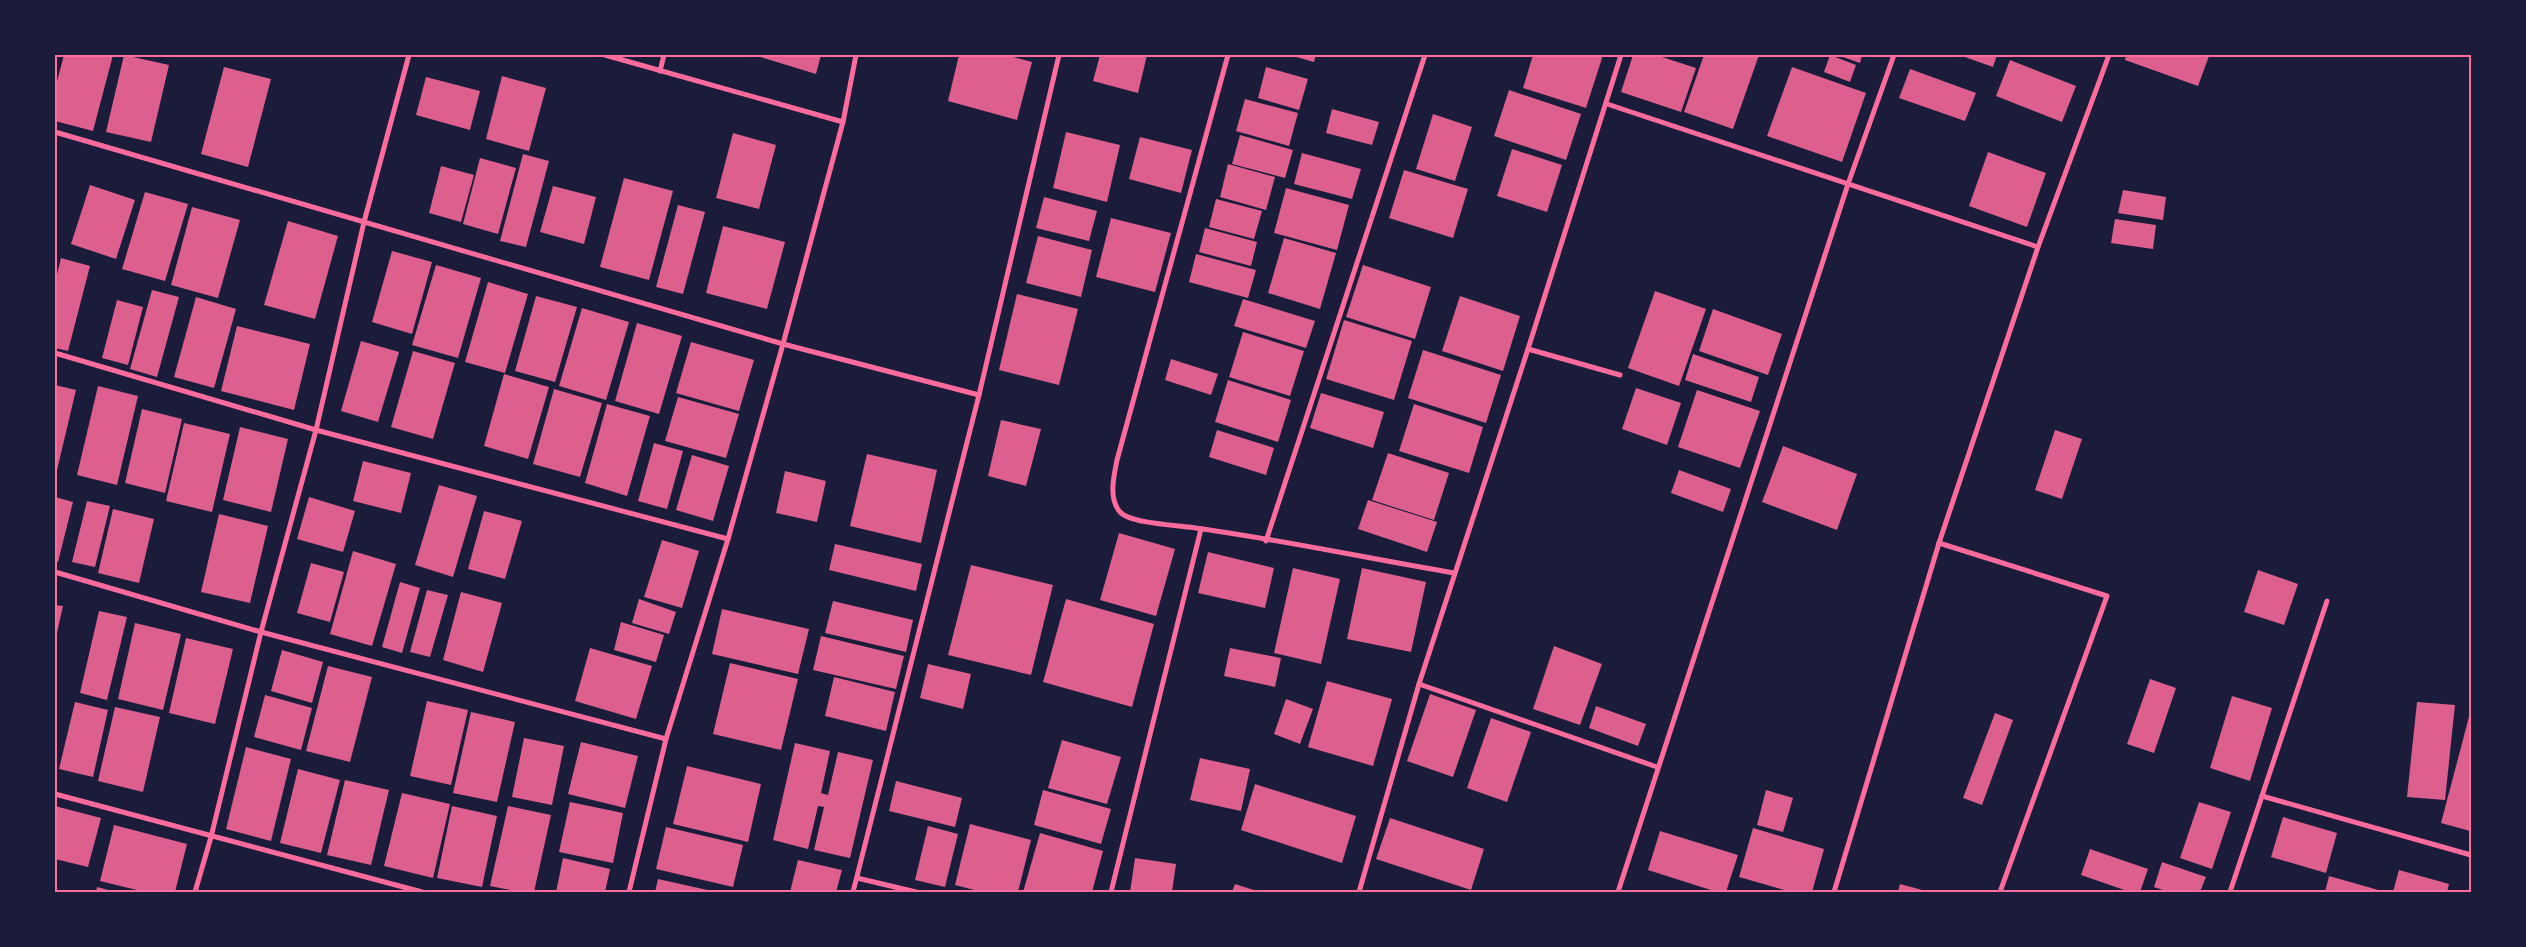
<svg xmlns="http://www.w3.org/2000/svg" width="2526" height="947" font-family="'Sofia Sans Condensed',sans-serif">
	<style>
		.building { fill: #dd5f8e }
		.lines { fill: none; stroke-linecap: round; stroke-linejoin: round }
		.minor { stroke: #ff6b9d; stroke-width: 5 }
		.neatline { fill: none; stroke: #ff6b9d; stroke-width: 2 }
	</style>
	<rect width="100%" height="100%" fill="#1b1b3a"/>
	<g class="building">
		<path d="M64,55H113L93,131L55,121V89Z"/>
		<path d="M124,55L169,65L151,142L106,132Z"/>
		<path d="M754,55H821L816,74Z"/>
		<path d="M959,55H1006L1032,62L1017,120L948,101Z"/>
		<path d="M1100,55H1147L1138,93L1093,81Z"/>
		<path d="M1289,55H1316L1314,62Z"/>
		<path d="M1533,55H1603L1586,108L1523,88Z"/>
		<path d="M1633,55H1656L1696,68L1681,112L1621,92Z"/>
		<path d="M1704,55H1759L1733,129L1684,112Z"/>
		<path d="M1830,55L1856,65L1850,82L1824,72Z"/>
		<path d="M1837,55H1862L1860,63Z"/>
		<path d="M1959,55H1997L1993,67Z"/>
		<path d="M2126,55H2207L2209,56L2198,86L2125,60Z"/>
		<path d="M2010,60L2076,86L2062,122L1996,96Z"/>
		<path d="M224,67L271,79L248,167L201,154Z"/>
		<path d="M1266,67L1308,79L1299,110L1258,98Z"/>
		<path d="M1792,67L1866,93L1842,162L1767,136Z"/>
		<path d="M1910,69L1976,93L1965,121L1899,98Z"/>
		<path d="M502,76L546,88L529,151L486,139Z"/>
		<path d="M426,77L480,91L470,130L416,115Z"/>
		<path d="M1509,90L1581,114L1566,160L1494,136Z"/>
		<path d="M1245,99L1298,113L1289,146L1236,131Z"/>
		<path d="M1332,109L1379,122L1372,145L1326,133Z"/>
		<path d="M1433,114L1472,127L1455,181L1416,169Z"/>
		<path d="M1066,132L1120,145L1107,202L1053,188Z"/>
		<path d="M733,133L776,145L759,209L716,198Z"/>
		<path d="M1240,135L1293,150L1285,178L1232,164Z"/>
		<path d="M1140,137L1192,150L1181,193L1129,179Z"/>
		<path d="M1512,149L1562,165L1547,212L1497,196Z"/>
		<path d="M1988,152L2046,173L2027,227L1969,206Z"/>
		<path d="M1302,153L1361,169L1352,199L1294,184Z"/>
		<path d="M523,154L549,161L526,247L500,241Z"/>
		<path d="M480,158L516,168L498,234L463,224Z"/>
		<path d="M1228,164L1275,177L1266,210L1220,197Z"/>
		<path d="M441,166L474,175L461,222L429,213Z"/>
		<path d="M1404,170L1468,189L1453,238L1389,218Z"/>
		<path d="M624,178L673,191L649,280L600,267Z"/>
		<path d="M90,185L135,200L116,259L71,244Z"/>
		<path d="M553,186L596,197L584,244L540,232Z"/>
		<path d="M1286,188L1349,205L1337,250L1274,233Z"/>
		<path d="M2123,190L2166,197L2163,220L2118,213Z"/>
		<path d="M145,192L188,204L165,281L122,269Z"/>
		<path d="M1044,197L1097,211L1089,241L1036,228Z"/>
		<path d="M1216,199L1262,211L1254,239L1209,227Z"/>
		<path d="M678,205L705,212L683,294L656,287Z"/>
		<path d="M192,207L240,220L218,298L171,285Z"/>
		<path d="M1111,218L1171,233L1155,292L1096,277Z"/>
		<path d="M2115,219L2156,225L2153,249L2111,243Z"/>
		<path d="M288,221L338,236L315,319L264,305Z"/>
		<path d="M723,226L785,242L767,309L706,293Z"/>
		<path d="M1205,228L1257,242L1251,266L1199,252Z"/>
		<path d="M1038,236L1092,250L1081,297L1026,283Z"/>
		<path d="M1284,238L1336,253L1320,309L1268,293Z"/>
		<path d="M392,251L432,262L412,334L372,322Z"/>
		<path d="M1196,254L1256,270L1248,298L1189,282Z"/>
		<path d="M61,258L90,266L68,351L55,348V283Z"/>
		<path d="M436,265L481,278L458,358L412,345Z"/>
		<path d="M1363,265L1431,287L1415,339L1346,317Z"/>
		<path d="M488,282L528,294L505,373L465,362Z"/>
		<path d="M152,290L179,297L157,377L130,369Z"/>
		<path d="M1655,291L1706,309L1679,386L1628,368Z"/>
		<path d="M1017,294L1078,309L1059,385L999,370Z"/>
		<path d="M536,296L577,307L555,382L515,371Z"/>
		<path d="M1460,296L1520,316L1503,371L1442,351Z"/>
		<path d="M196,297L236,309L214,388L174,377Z"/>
		<path d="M1243,299L1315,321L1306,348L1234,326Z"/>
		<path d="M117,300L143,307L128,365L102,358Z"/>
		<path d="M582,308L629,322L606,400L559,386Z"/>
		<path d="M1713,309L1782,334L1768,375L1699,351Z"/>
		<path d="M1344,320L1412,341L1394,400L1326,379Z"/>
		<path d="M637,323L682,336L659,414L615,401Z"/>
		<path d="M237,326L310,344L294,410L221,391Z"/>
		<path d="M1243,332L1304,351L1290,396L1229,377Z"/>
		<path d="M361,341L399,352L378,422L341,411Z"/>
		<path d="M691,342L754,360L739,411L676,393Z"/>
		<path d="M1423,350L1501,375L1486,423L1408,398Z"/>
		<path d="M413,351L455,363L433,439L391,427Z"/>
		<path d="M1693,354L1759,377L1751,402L1685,380Z"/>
		<path d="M1171,359L1218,374L1211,395L1165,380Z"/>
		<path d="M504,374L549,387L528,459L484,446Z"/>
		<path d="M1228,380L1291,400L1278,442L1215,422Z"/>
		<path d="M55,385L76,390L57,470H55Z"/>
		<path d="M98,386L138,396L117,485L77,475Z"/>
		<path d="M1636,388L1681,403L1667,445L1622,429Z"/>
		<path d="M554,389L602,403L580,477L533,464Z"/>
		<path d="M1697,390L1760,411L1740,468L1678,447Z"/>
		<path d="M1321,393L1384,412L1373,448L1310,428Z"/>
		<path d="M678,397L739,414L726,458L665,441Z"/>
		<path d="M607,404L650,416L627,496L585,483Z"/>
		<path d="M1414,404L1483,427L1469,473L1399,451Z"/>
		<path d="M142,409L182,419L165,493L125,483Z"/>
		<path d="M1001,420L1041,429L1026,486L988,476Z"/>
		<path d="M184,423L230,434L212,512L166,501Z"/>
		<path d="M240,427L288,439L271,512L223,500Z"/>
		<path d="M1217,430L1274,448L1266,475L1209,457Z"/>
		<path d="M2055,430L2082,439L2062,499L2035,490Z"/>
		<path d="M654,443L683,451L667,509L638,501Z"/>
		<path d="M1783,446L1857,474L1837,530L1762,502Z"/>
		<path d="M1388,453L1449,473L1434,520L1372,500Z"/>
		<path d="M867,454L937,470L921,543L850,526Z"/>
		<path d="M692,455L729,466L713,521L676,510Z"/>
		<path d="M363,461L411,473L401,513L353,501Z"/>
		<path d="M1679,470L1731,489L1723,512L1671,493Z"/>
		<path d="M785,471L826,481L817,522L776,513Z"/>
		<path d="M439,485L477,496L453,577L415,565Z"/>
		<path d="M55,497L73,502L58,562L55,561Z"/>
		<path d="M309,497L355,511L343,552L297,539Z"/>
		<path d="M1368,500L1437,522L1427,552L1358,529Z"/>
		<path d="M87,501L110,506L95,567L72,562Z"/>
		<path d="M113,509L154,519L139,583L98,573Z"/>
		<path d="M484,511L522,521L505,579L468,569Z"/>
		<path d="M219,514L268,526L250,603L201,592Z"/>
		<path d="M1119,533L1175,549L1156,616L1100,600Z"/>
		<path d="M662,540L699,551L682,608L644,597Z"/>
		<path d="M835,544L922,564L916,591L829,570Z"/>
		<path d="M353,551L396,564L372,646L330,634Z"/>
		<path d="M1208,552L1274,568L1265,608L1198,593Z"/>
		<path d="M311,563L344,572L330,622L297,613Z"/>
		<path d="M971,565L1053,585L1031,675L948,655Z"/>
		<path d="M1293,568L1340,579L1321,664L1274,653Z"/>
		<path d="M1362,568L1426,582L1411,652L1347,639Z"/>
		<path d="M2258,570L2298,584L2284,625L2244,612Z"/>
		<path d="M400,582L420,588L402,653L382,647Z"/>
		<path d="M427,590L448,595L430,657L410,652Z"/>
		<path d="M461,592L502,603L483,672L443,660Z"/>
		<path d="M639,599L676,612L669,634L632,623Z"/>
		<path d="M1066,599L1154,624L1132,707L1043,682Z"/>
		<path d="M833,601L913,620L906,652L825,633Z"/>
		<path d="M55,605L63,606L56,637H55Z"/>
		<path d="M722,609L809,629L798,674L712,654Z"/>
		<path d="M99,611L127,617L107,700L80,693Z"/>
		<path d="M621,622L664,635L656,662L614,650Z"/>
		<path d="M135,623L181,634L163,710L118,699Z"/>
		<path d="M821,636L904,656L896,689L813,670Z"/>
		<path d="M186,638L233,649L215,724L169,713Z"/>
		<path d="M1554,646L1602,664L1580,725L1533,709Z"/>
		<path d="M590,648L652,666L636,719L575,701Z"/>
		<path d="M1230,648L1281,658L1275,687L1224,676Z"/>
		<path d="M282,650L323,662L312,703L271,691Z"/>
		<path d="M730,663L798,679L781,750L713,734Z"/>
		<path d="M928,664L971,674L963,709L920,698Z"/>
		<path d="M328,666L372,677L350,762L306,751Z"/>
		<path d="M834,677L895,692L886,731L825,716Z"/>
		<path d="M2150,679L2176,688L2154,753L2127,744Z"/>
		<path d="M1327,681L1392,699L1373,766L1308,747Z"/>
		<path d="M1430,694L1476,710L1453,777L1407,761Z"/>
		<path d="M265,695L312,708L301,750L254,737Z"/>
		<path d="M2232,696L2272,708L2250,781L2210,768Z"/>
		<path d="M1286,699L1313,709L1300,744L1274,734Z"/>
		<path d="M427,701L468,710L451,785L410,776Z"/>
		<path d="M75,702L108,710L93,777L59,769Z"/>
		<path d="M2417,702L2455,705L2445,800L2407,797Z"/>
		<path d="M1596,706L1646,724L1638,746L1589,728Z"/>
		<path d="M115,707L160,717L143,792L98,781Z"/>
		<path d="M471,712L515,722L497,802L453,793Z"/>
		<path d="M1995,713L2013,720L1982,805L1963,798Z"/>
		<path d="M2470,713L2471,828L2470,831L2441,823Z"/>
		<path d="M1491,718L1531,732L1507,802L1467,788Z"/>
		<path d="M524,738L564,746L552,805L512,797Z"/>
		<path d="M1062,740L1121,757L1107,804L1048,788Z"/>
		<path d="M581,742L638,756L625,808L568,794Z"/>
		<path d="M795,743L830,751L821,793L828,795L838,752L873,760L850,858L814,850L824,807L818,806L808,849L773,840Z"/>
		<path d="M246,747L291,759L271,841L226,829Z"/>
		<path d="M1200,758L1250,769L1241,811L1190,800Z"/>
		<path d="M687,766L761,784L748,842L673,824Z"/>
		<path d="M298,769L340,780L321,853L280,843Z"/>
		<path d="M345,780L389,790L371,865L327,855Z"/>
		<path d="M896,781L962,798L955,827L889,811Z"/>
		<path d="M1255,784L1356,816L1342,863L1241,830Z"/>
		<path d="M1043,790L1111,809L1101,844L1034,825Z"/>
		<path d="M1766,790L1793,798L1783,832L1757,825Z"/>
		<path d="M402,793L450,804L433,878L384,866Z"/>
		<path d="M570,802L623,813L613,863L559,852Z"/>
		<path d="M2199,802L2231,812L2212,869L2180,858Z"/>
		<path d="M55,806L101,818L88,867L55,859Z"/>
		<path d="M452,806L497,816L482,887L437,878Z"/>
		<path d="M508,806L551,815L534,892H520L490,886Z"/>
		<path d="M2283,817L2337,833L2326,873L2271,857Z"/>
		<path d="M1390,818L1484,849L1471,890L1376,859Z"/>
		<path d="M970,824L1031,840L1018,892H982L955,885Z"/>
		<path d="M114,825L187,844L175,892H145L100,881Z"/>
		<path d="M928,826L958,834L945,887L915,880Z"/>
		<path d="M666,827L743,845L733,887L656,869Z"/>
		<path d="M1753,828L1824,849L1812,892H1791L1739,877Z"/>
		<path d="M1660,831L1738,855L1726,892H1717L1648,870Z"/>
		<path d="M1040,833L1103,851L1092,892H1023Z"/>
		<path d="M2090,849L2148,869L2140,892H2130L2081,875Z"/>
		<path d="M563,858L610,869L605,892H556Z"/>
		<path d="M1135,858L1176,864L1172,892H1130Z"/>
		<path d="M798,860L842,870L836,892H790Z"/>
		<path d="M2162,862L2206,877L2200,892H2169L2154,887Z"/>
		<path d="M2399,870L2449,884L2447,892H2393Z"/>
		<path d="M2329,876L2382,891V892H2325Z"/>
		<path d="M658,879L712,891L711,892H655Z"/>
		<path d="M1235,884L1260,892H1232Z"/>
		<path d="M1900,884L1926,891V892H1898Z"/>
		<path d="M97,887L112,891V892H96Z"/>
	</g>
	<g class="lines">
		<g class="minor">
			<path d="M409,55L364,222L316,430L728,539"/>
			<path d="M605,55L843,122"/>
			<path d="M1228,55L1117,460C1114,476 1108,498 1120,512C1130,523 1173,525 1189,527C1277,539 1366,558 1454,573"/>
			<path d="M660,71L664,55"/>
			<path d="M1607,104L2038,247L2109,55"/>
			<path d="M55,132L783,344L979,395"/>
			<path d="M1528,349L1620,375"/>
			<path d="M55,353L316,430L261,632L666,739"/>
			<path d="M1266,541L1425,55"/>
			<path d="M1939,543L2107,596L2000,892"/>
			<path d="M55,572L261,632L211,837L195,892"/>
			<path d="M1419,684L1657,767"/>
			<path d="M55,794L422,892"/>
			<path d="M2262,796L2471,855"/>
			<path d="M857,878L916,892"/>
			<path d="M629,892L666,739L728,539L783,344L843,122L856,55"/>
			<path d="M853,892L979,395L1059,55"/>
			<path d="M1111,892L1201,529"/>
			<path d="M1359,892L1419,684L1528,349L1621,55"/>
			<path d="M1618,892L1848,184L1894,55"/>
			<path d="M1834,892L1939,543L2038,247"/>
			<path d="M2230,892L2327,601"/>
		</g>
	</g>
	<rect width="2526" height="947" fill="none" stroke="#1b1b3a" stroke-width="112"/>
	<rect x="56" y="56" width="2414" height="835" class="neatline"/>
</svg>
